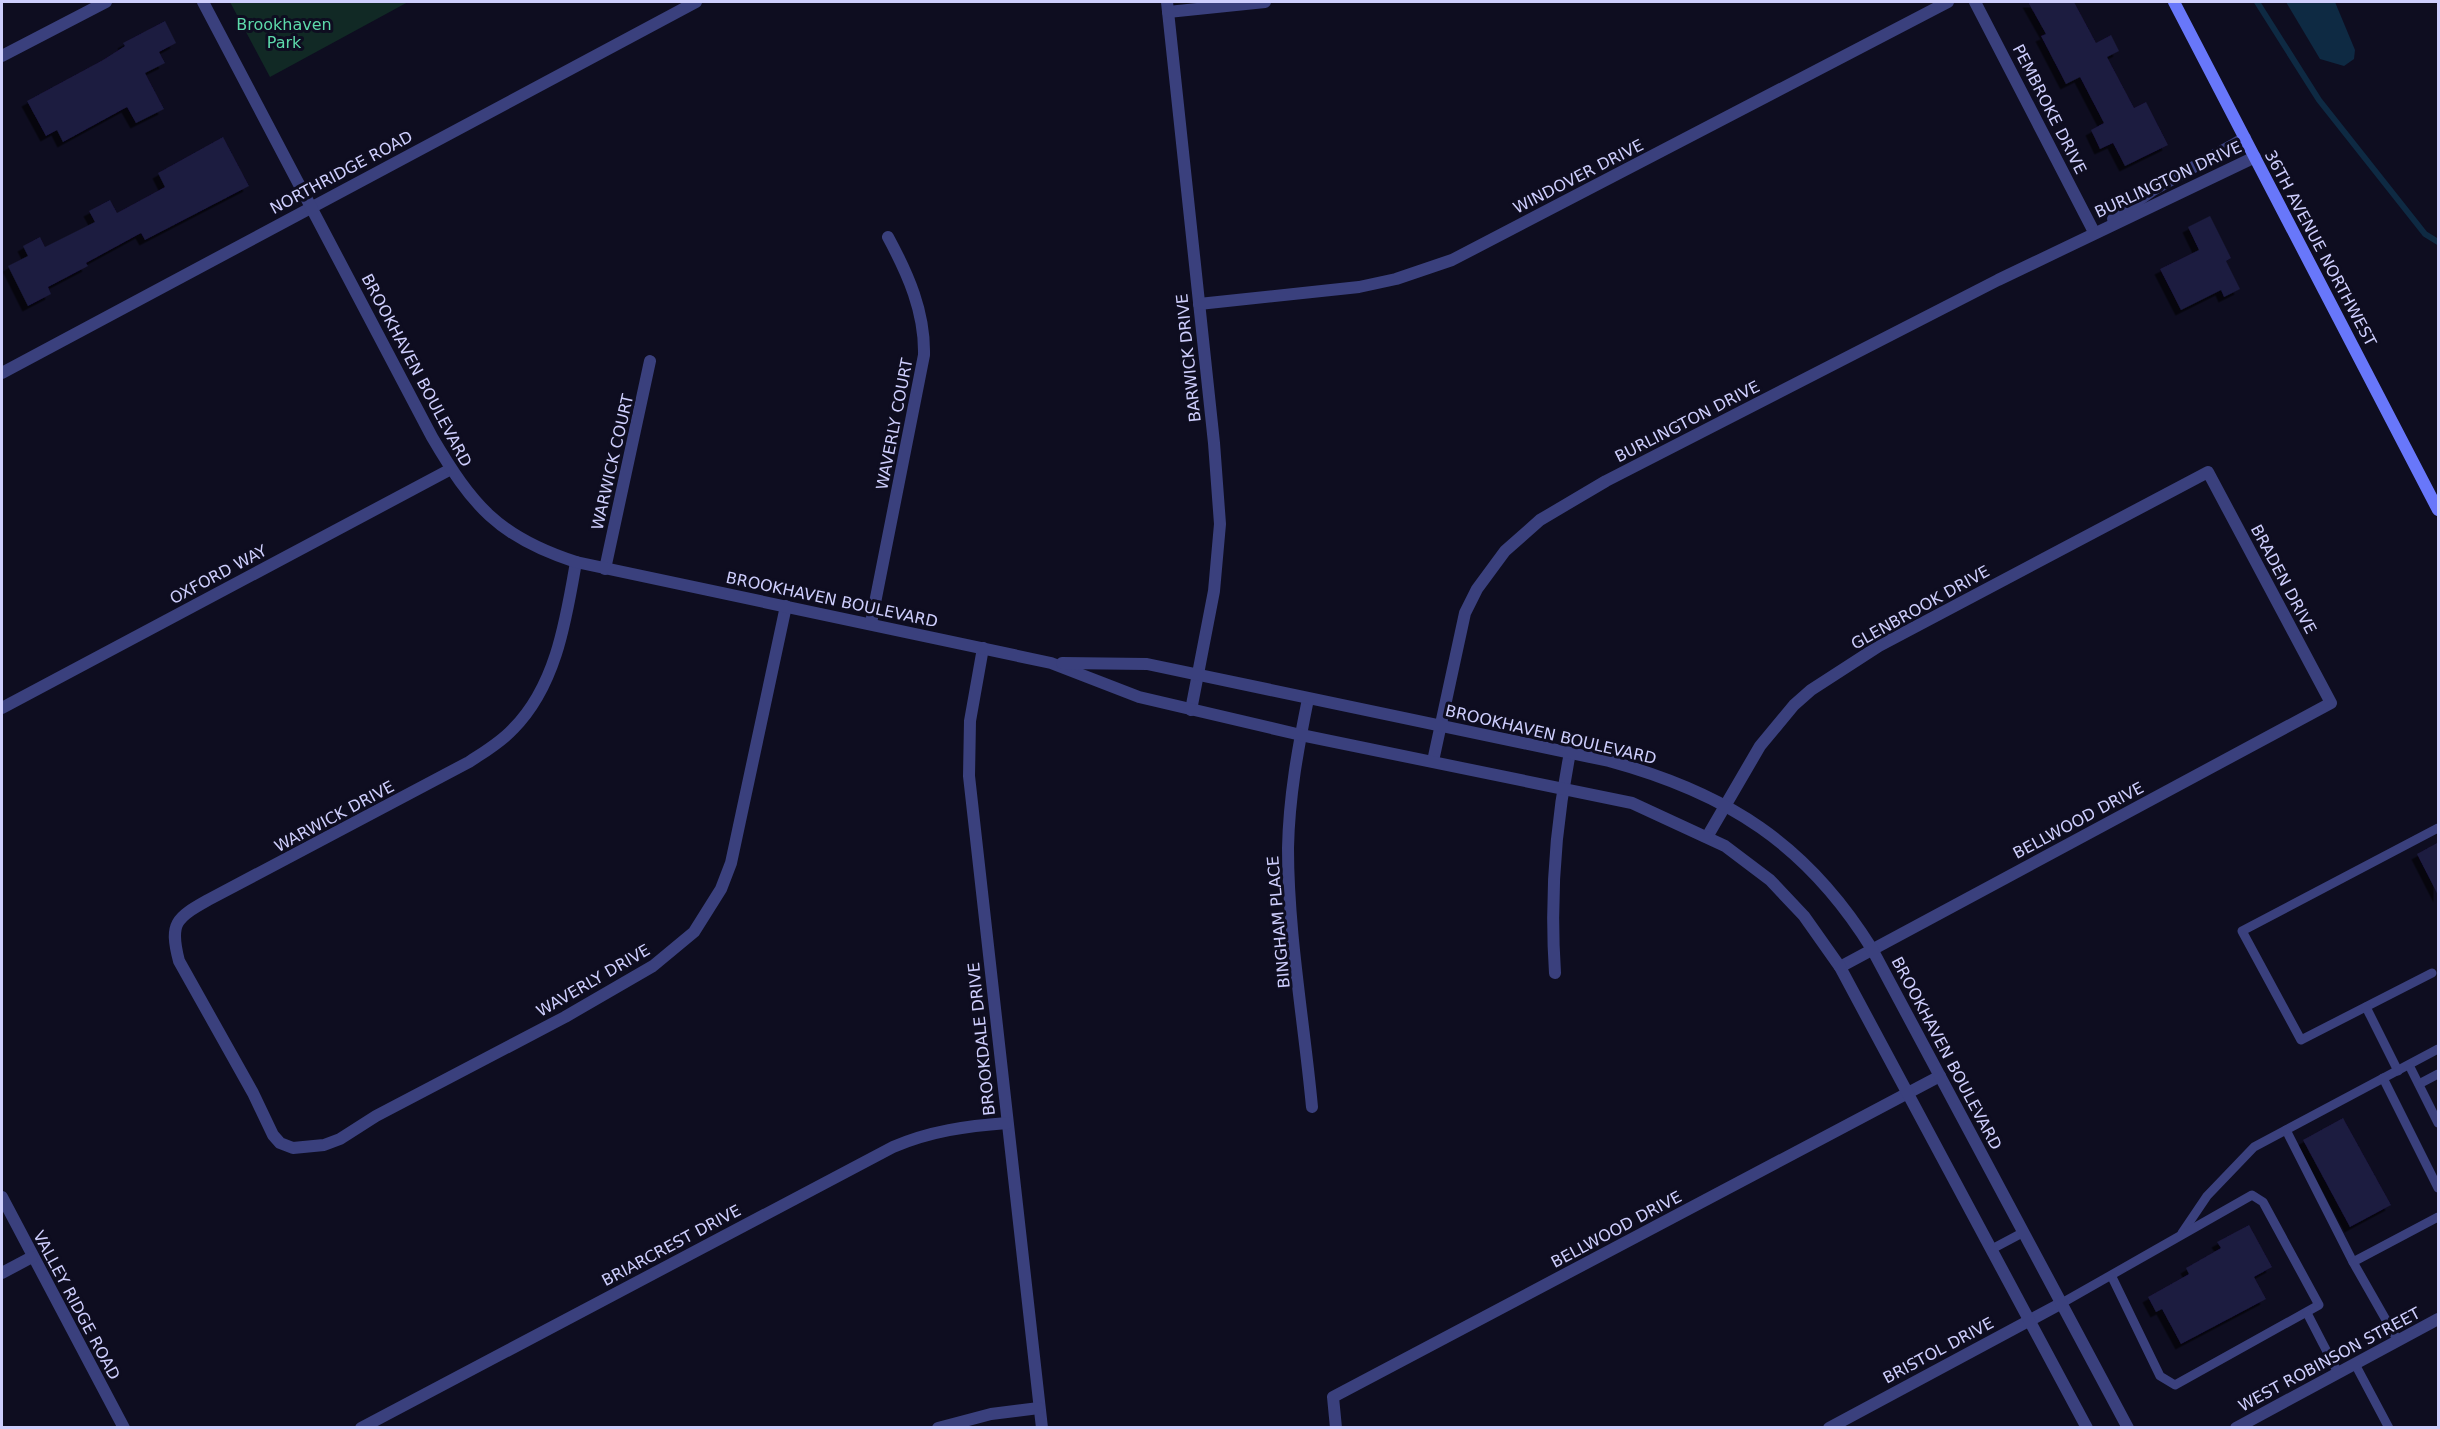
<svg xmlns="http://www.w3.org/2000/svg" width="2440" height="1429" font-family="'DejaVu Sans',sans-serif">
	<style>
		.green { fill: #112925 }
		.water { fill: #0e2a43 }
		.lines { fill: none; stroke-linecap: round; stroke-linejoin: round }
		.stream { stroke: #0e2a43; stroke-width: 6 }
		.building { fill: #1d1a40; filter: url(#shadow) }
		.service { stroke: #3a407d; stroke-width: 9 }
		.minor { stroke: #3a407d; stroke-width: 12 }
		.tertiary { stroke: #3a407d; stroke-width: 12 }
		.secondary { stroke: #6877fa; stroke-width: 12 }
		.labels { text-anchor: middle; stroke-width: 6; stroke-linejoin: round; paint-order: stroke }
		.park-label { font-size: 16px; fill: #5ddaab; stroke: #0e0d20 }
		.street-label { font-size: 16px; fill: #cecefd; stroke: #0e0d20 }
	</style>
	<defs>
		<filter id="shadow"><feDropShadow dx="-5.5" dy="5.5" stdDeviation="0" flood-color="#0009"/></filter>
	</defs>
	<rect width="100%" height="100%" fill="#0e0d20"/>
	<path class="green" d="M230,2H408L270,77Z"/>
	<path class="water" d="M2286,2H2335L2355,50L2354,59L2344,66L2320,59Z"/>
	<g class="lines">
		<path class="stream" d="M2257,2L2319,100L2425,234L2438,242"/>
	</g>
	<g class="building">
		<path d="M2028,2H2074L2096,43L2111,35L2119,51L2107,57L2134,108L2146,102L2168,145L2125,166L2113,143L2100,149L2091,130L2104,123L2080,77L2066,84L2041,36L2046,34Z"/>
		<path d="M165,21L176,43L159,52L165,63L145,73L164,109L136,123L127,107L63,142L57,130L46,136L27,101L103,60L125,46L123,43Z"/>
		<path d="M223,137L249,186L145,240L141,233L86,263L88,266L48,287L51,294L28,306L8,266L28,256L23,246L40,237L45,247L95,222L89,211L110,200L117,213L165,187L158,173Z"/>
		<path d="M2210,216L2231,258L2226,261L2240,289L2224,297L2221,290L2181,310L2160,269L2199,250L2188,227Z"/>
		<path d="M2439,842V897L2417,854Z"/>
		<path d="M2343,1118L2391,1205L2350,1227L2303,1140Z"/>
		<path d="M2249,1225L2272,1267L2254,1277L2266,1299L2181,1344L2162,1309L2156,1312L2148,1297L2189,1274L2186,1268L2221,1248L2217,1242Z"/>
	</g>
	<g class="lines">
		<g class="service">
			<path d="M2432,973L2301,1040L2242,931L2438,828"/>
			<path d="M2366,1007L2398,1071"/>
			<path d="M2409,1065L2438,1123"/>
			<path d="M2383,1078L2438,1188"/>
			<path d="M2419,1084L2438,1074"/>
			<path d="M2286,1130L2353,1262L2398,1341"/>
			<path d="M2182,1233L2207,1196L2254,1147L2438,1049"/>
			<path d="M1992,1249L2024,1232"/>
			<path d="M2353,1262L2438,1217"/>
			<path d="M2062,1303C2125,1267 2189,1231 2252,1195L2263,1202L2319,1305L2175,1385L2160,1376L2111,1275"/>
			<path d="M2307,1313L2338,1373"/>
			<path d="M2355,1364L2389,1428"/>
		</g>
		<g class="minor">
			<path d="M1167,2L1214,443L1220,524L1214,591L1191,710"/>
			<path d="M1975,2L2094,232"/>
			<path d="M1168,12L1265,2"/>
			<path d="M2,56L106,2"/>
			<path d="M2113,219L2153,190L2245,138"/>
			<path d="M1199,304L1359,287L1396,279L1452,260L1948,2"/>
			<path d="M2,373L696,2"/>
			<path d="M576,562C566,620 556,686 513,729C500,743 484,752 469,762L208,900C176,918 169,923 179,961L253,1093L273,1135L280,1143L293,1148L324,1145L340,1139L376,1116L565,1017L653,966L694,932L721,889L731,863L786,606"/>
			<path d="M605,569L650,361"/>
			<path d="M871,623L924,355C925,312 908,274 888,237"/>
			<path d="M983,648L970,721L969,776L1042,1428"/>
			<path d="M1308,699C1298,748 1289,797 1288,848C1288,934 1304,1021 1312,1107"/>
			<path d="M2,708L451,469"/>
			<path d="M1433,761L1465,613L1477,589L1505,551L1540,520L1606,481L1998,280L2255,157"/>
			<path d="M1707,837L1760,746L1794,705L1811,690L1879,646L2208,472L2331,703L1840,967"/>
			<path d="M1555,973C1550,898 1555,826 1570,753"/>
			<path d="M2,1197L124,1428"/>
			<path d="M2,1273L32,1257"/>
			<path d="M361,1428L893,1147C930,1131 967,1126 1007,1123"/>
			<path d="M938,1428L991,1414L1039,1408"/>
			<path d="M1336,1428L1333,1397L1940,1076"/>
			<path d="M1829,1428L2062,1303"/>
		</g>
		<g class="tertiary">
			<path d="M203,2L432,437C472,505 498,537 576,562L1051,663L1139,697L1301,735L1632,803L1725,846L1770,880L1804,916L1840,967L2087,1428"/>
			<path d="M1062,663L1147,664L1609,761C1727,793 1807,844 1872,949L2128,1428"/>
			<path d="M2236,1428L2438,1319"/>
		</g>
		<path class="secondary" d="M2174,2L2438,510"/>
	</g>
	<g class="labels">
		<g class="park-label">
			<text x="284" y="30">Brookhaven<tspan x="284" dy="18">Park</tspan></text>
		</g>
		<g class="street-label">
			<text transform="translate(2050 109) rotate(63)" y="6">PEMBROKE DRIVE</text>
			<text transform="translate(341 172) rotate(-28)" y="6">NORTHRIDGE ROAD</text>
			<text transform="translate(1578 176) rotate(-27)" y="6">WINDOVER DRIVE</text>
			<text transform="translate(2168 179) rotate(-25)" y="6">BURLINGTON DRIVE</text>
			<text transform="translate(2321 248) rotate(62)" y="6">36TH AVENUE NORTHWEST</text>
			<text transform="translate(1188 358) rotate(-96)" y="6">BARWICK DRIVE</text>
			<text transform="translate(417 370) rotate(62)" y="6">BROOKHAVEN BOULEVARD</text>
			<text transform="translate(1687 421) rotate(-27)" y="6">BURLINGTON DRIVE</text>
			<text transform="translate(894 424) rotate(-79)" y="6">WAVERLY COURT</text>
			<text transform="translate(612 462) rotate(-77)" y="6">WARWICK COURT</text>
			<text transform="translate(218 574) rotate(-28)" y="6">OXFORD WAY</text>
			<text transform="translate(2284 579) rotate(62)" y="6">BRADEN DRIVE</text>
			<text transform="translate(832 599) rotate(12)" y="6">BROOKHAVEN BOULEVARD</text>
			<text transform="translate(1920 607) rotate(-29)" y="6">GLENBROOK DRIVE</text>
			<text transform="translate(1551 734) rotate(13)" y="6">BROOKHAVEN BOULEVARD</text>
			<text transform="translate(334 816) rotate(-28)" y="6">WARWICK DRIVE</text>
			<text transform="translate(2078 820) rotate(-28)" y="6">BELLWOOD DRIVE</text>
			<text transform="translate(1278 922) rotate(-95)" y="6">BINGHAM PLACE</text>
			<text transform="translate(593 980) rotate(-30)" y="6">WAVERLY DRIVE</text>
			<text transform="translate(981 1039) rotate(-96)" y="6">BROOKDALE DRIVE</text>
			<text transform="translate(1947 1053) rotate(62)" y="6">BROOKHAVEN BOULEVARD</text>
			<text transform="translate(1616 1229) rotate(-28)" y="6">BELLWOOD DRIVE</text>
			<text transform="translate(671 1245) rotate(-28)" y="6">BRIARCREST DRIVE</text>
			<text transform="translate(77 1305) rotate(62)" y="6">VALLEY RIDGE ROAD</text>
			<text transform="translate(1938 1350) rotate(-28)" y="6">BRISTOL DRIVE</text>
			<text transform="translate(2329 1359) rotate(-28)" y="6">WEST ROBINSON STREET</text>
		</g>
	</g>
	<rect width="2440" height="1429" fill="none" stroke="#cecefd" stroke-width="6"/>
</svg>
